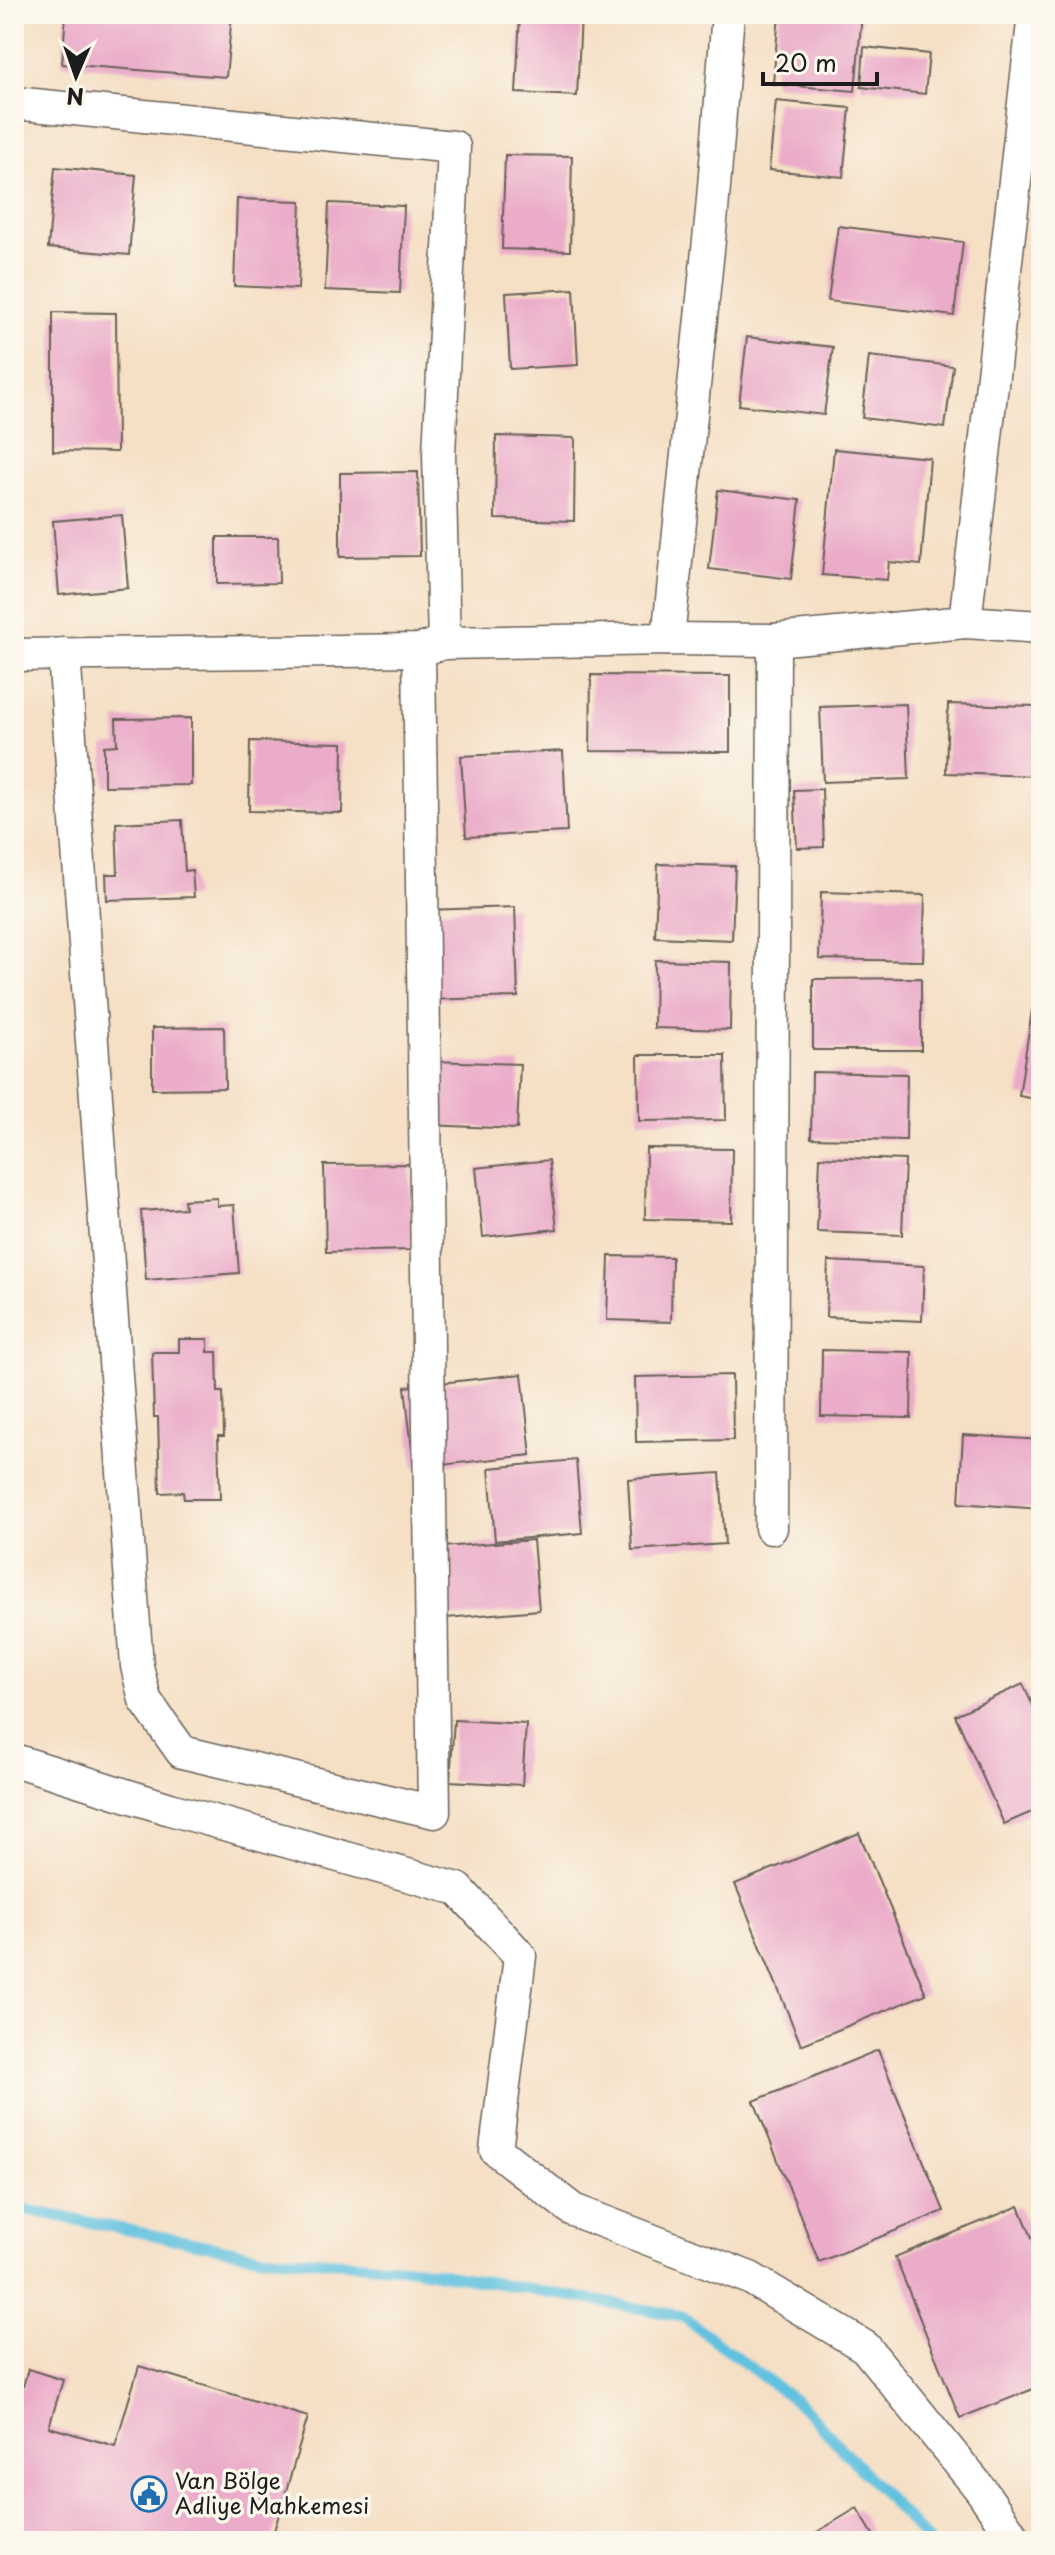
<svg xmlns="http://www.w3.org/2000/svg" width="1055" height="2555" font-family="'Playpen Sans',sans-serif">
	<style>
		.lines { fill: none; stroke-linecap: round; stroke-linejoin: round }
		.stream { stroke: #60c1df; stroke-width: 11 }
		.building { fill: #ebacc9 }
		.minor-casing { stroke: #686057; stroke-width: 35 }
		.minor { stroke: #fff; stroke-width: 32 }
		.labels { text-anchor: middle; stroke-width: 7; stroke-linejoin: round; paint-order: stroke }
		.poi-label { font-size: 22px; fill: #1c1c1c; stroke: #fbf7ec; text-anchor: start }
	</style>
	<rect width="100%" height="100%" fill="#fbf7ec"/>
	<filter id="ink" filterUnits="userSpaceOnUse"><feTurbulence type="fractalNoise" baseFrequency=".0125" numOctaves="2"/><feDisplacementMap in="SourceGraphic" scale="16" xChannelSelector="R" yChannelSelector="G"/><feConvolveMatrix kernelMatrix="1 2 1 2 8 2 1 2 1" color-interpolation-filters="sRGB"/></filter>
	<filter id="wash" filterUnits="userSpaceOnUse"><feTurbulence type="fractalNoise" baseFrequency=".006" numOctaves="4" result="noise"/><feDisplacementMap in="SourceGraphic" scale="32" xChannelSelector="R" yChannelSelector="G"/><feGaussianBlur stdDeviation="1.8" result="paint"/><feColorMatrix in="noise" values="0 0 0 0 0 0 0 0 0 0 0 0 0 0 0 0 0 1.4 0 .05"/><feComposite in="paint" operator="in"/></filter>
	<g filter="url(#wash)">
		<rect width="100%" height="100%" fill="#f5dfc5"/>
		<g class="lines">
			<path class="stream" d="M14,2203L27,2210L260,2256L411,2268L682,2316L803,2407L928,2541"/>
		</g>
		<g id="blocks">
			<g class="building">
				<path d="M66,14H232L226,77L62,64Z"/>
				<path d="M520,14L581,16L577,96L516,93Z"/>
				<path d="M779,14H862L855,91L773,84Z"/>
				<path d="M864,47L929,54L925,94L861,87Z"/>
				<path d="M776,101L850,108L843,177L769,170Z"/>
				<path d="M505,155L572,156L570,251L502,249Z"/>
				<path d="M55,167L136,175L129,255L48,248Z"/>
				<path d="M237,199L301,201L298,289L234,286Z"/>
				<path d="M329,203L404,206L400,293L325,290Z"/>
				<path d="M838,226L963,242L954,316L828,301Z"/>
				<path d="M574,289L578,365L510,369L506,293Z"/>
				<path d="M53,312L116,313L117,452L53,451Z"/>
				<path d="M747,337L833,347L824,415L739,405Z"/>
				<path d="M869,356L953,366L945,428L862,418Z"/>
				<path d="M496,436L575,438L574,521L495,519Z"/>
				<path d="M834,449L930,458L921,565L889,562L887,580L822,575Z"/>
				<path d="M418,472L420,556L340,557V473Z"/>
				<path d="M718,490L800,500L791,579L709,569Z"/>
				<path d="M122,515L128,588L59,595L53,521Z"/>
				<path d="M217,537H278L279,583L217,584Z"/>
				<path d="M591,675L730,676V752L590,751Z"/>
				<path d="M906,704L909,779L823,782L820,707Z"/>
				<path d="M948,704L1037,706L1035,776L946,773Z"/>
				<path d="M191,718V785L104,786V746L117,745L116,719Z"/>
				<path d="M250,741L343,743L342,813L249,811Z"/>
				<path d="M563,751L567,832L466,837L461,756Z"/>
				<path d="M822,789L824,847L797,848L794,790Z"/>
				<path d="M182,820L185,871L192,870L194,897L107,900L106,874H118L116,823Z"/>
				<path d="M658,864L735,866L732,940L655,937Z"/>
				<path d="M821,892L925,895L923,961L819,959Z"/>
				<path d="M515,907L518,997L427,1000L425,910Z"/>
				<path d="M655,960L731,962L730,1030L654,1028Z"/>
				<path d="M921,978V1050H813V979Z"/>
				<path d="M1032,1010L1041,1012V1100L1019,1096Z"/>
				<path d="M224,1027L225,1088L152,1089V1028Z"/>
				<path d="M638,1055H725L726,1120L639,1121Z"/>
				<path d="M432,1061L520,1064L517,1129L430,1125Z"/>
				<path d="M812,1072L907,1074L906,1140L811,1138Z"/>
				<path d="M646,1148L732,1149L731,1221L645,1219Z"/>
				<path d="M820,1157L905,1160L902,1235L817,1232Z"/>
				<path d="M549,1160L557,1229L483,1237L476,1168Z"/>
				<path d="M410,1164L412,1250L326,1252L324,1165Z"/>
				<path d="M217,1198V1206L234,1205L239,1273L146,1280L141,1211L185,1208L184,1200Z"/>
				<path d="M609,1256L672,1257L671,1322L607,1320Z"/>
				<path d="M828,1261L924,1266L922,1321L826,1317Z"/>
				<path d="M179,1339H208V1352H217L218,1392H223L224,1436H218L220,1499H184L183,1492L160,1493L158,1417H154L152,1352H179Z"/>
				<path d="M822,1350L912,1352L911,1418L821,1416Z"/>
				<path d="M522,1374L531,1455L414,1468L405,1387Z"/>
				<path d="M732,1375L733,1440L636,1442L635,1377Z"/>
				<path d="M963,1435L1041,1440V1509L959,1503Z"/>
				<path d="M576,1460L582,1533L495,1541L489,1468Z"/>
				<path d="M720,1473L725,1544L632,1550L628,1479Z"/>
				<path d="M533,1540L539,1610L435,1619L430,1548Z"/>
				<path d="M1023,1684L1041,1723V1808L1004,1824L955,1715Z"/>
				<path d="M454,1720L526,1724L522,1785L450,1781Z"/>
				<path d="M859,1833L926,1994L801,2045L735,1884Z"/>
				<path d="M878,2050L944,2211L819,2262L754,2101Z"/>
				<path d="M1019,2206L1041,2259V2386L960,2418L895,2257Z"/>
				<path d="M139,2366L308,2417L271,2541H14V2387L22,2390L28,2369L63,2380L49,2427L115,2446Z"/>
				<path d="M857,2508L877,2541H802Z"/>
			</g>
		</g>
	</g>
	<g filter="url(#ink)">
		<use href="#blocks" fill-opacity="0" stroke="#686057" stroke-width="2"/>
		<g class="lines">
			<defs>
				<g id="minor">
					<path d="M14,103L454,147L439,454L444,643"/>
					<path d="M965,622L1034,14"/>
					<path d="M668,639L712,211L728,14"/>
					<path d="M64,654L137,1666L145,1700L182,1752L434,1812L419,650"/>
					<path d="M14,655L419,650L444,643L668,639L774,640L965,622L1041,627"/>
					<path d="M771,1528L774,640"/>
					<path d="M14,1760L170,1809L458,1889L520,1956L496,2150L573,2210L750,2278L865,2347L981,2490L1016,2541"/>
				</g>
			</defs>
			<use href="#minor" class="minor-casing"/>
			<use href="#minor" class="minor"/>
		</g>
	</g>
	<defs>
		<symbol id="civic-ring" viewBox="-11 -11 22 22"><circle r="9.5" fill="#fbf7ec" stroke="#1f6fb2" stroke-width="1.5"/><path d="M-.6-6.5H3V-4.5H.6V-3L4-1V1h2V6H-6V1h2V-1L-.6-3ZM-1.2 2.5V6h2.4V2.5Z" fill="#1f6fb2"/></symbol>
	</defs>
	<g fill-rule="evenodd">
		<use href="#civic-ring" x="129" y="2474" width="40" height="40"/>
	</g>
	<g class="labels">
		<g class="poi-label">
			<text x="175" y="2489">Van Bölge<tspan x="175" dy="25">Adliye Mahkemesi</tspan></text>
		</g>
	</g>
	<rect width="1055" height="2555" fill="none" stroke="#fbf7ec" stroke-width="48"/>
	<g transform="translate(76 76) rotate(182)" stroke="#fbf7ec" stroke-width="6" paint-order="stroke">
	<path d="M0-6L14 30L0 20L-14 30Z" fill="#1c1c1c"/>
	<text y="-12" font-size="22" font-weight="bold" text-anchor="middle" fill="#1c1c1c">N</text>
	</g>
	<path d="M763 72v12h114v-12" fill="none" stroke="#1c1c1c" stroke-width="4"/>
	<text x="775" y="72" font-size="24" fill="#1c1c1c" stroke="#fbf7ec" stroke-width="6" paint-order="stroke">20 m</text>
</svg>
